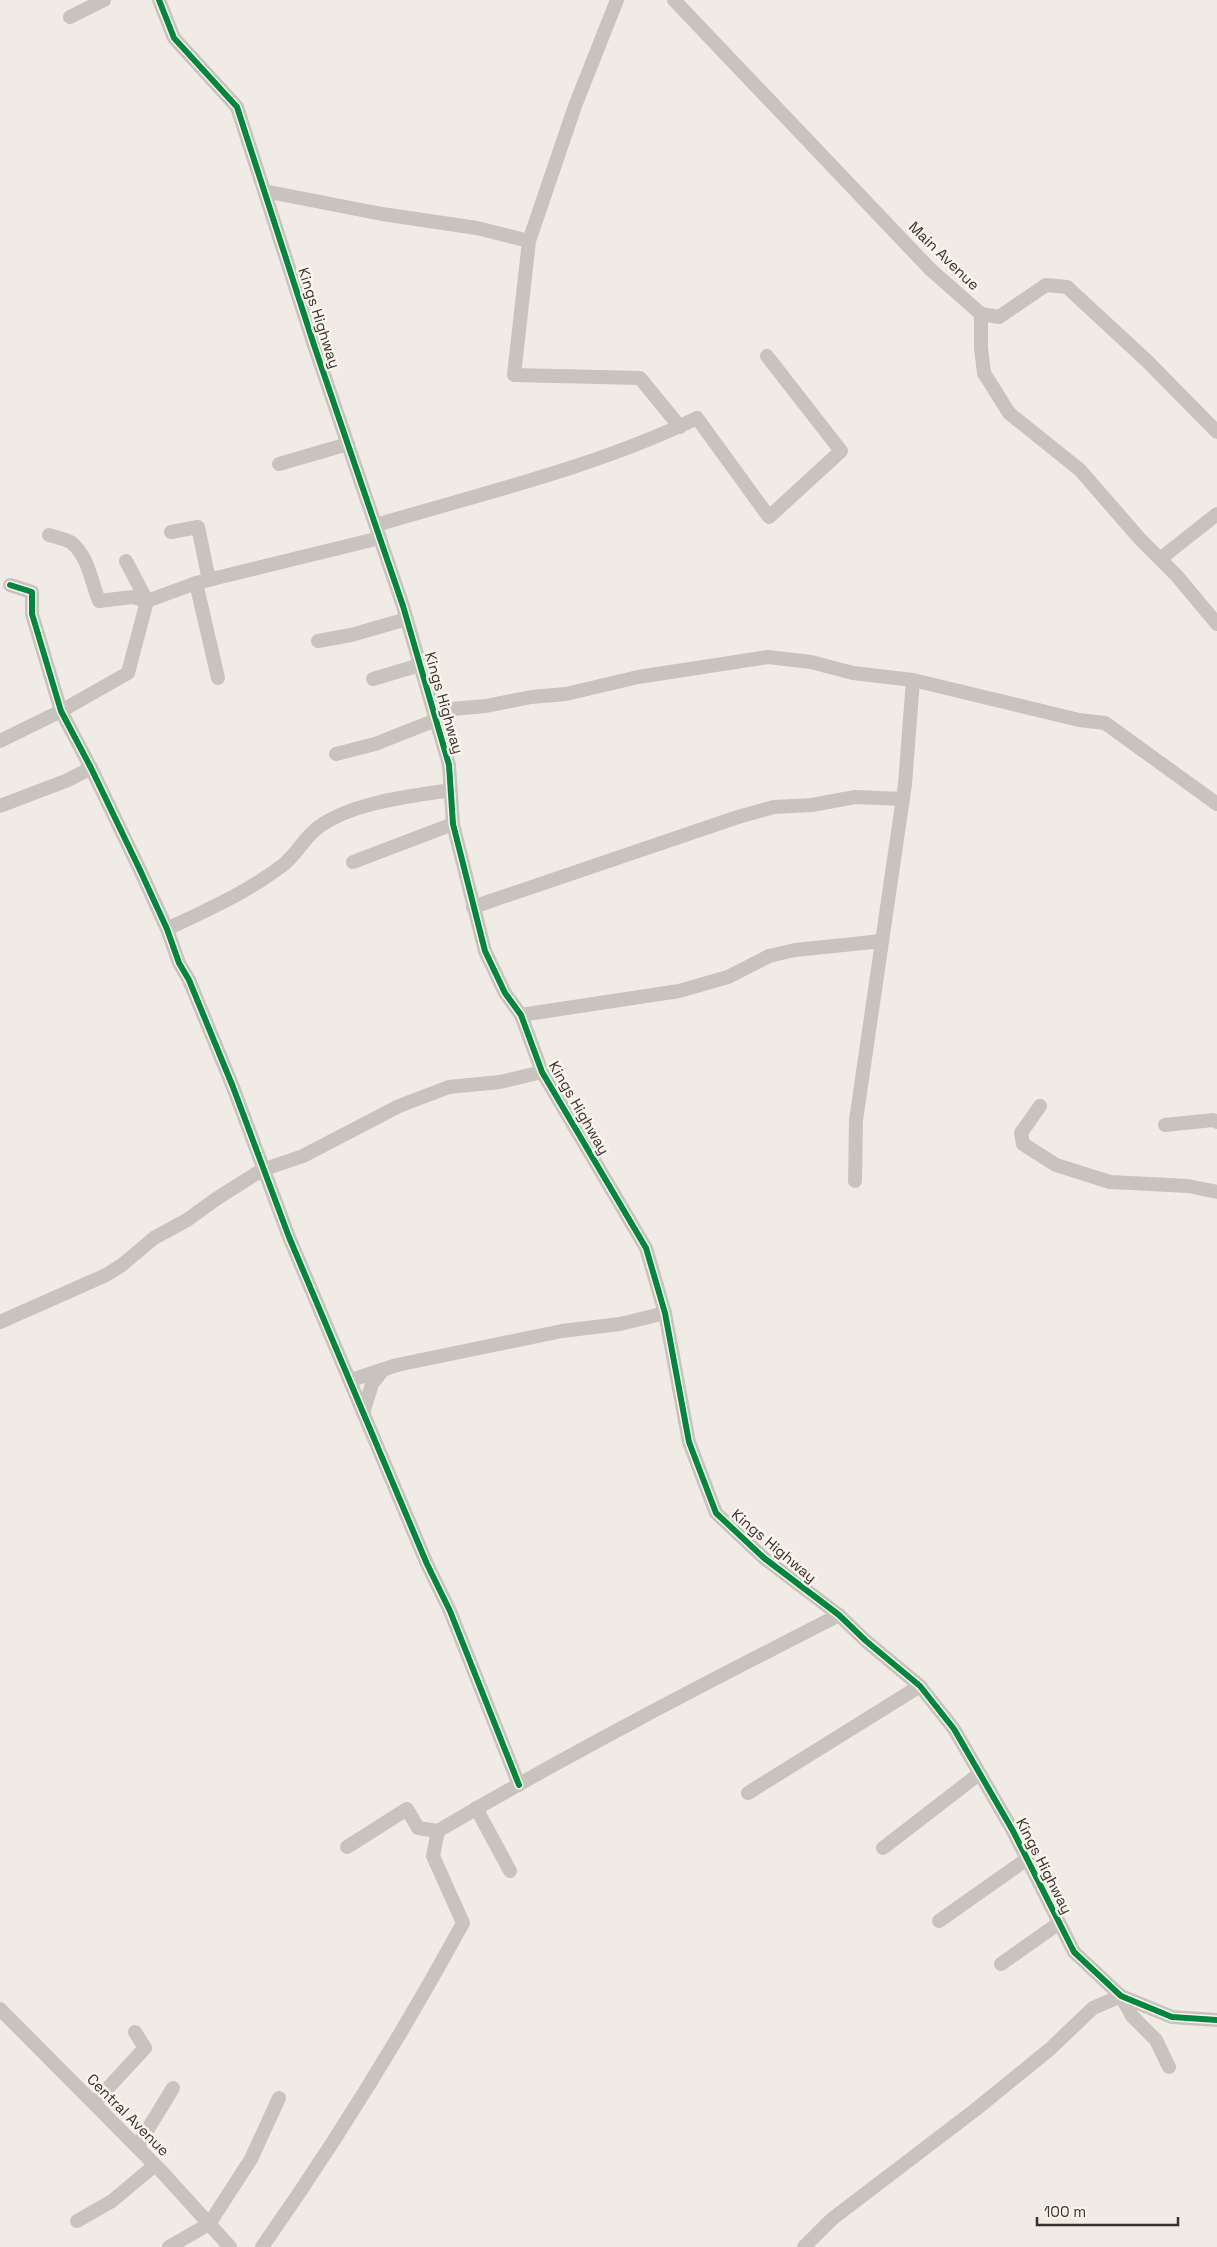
<svg xmlns="http://www.w3.org/2000/svg" width="1217" height="2247" font-family="'Space Grotesk',sans-serif">
	<style>
		.lines { fill: none; stroke-linecap: round; stroke-linejoin: round }
		.minor { stroke: #c9c3be; stroke-width: 14 }
		.cycleway-casing { stroke: #fbf5ee; stroke-width: 9 }
		.cycleway { stroke: #00873e; stroke-width: 6 }
		.labels { text-anchor: middle; stroke-width: 5; stroke-linejoin: round; paint-order: stroke }
		.street-label { font-size: 15px; fill: #3b302b; stroke: #fbf5ee }
	</style>
	<rect width="100%" height="100%" fill="#f0ebe5"/>
	<g class="lines">
		<g class="minor">
			<path d="M159,0L174,38L237,107L314,345L403,606L449,765L453,824L485,951L505,993L521,1015L542,1072L646,1248L665,1313L689,1442L716,1513L764,1558L839,1615L866,1641L920,1686L954,1729L1013,1831L1074,1952L1121,1996L1172,2017L1217,2020"/>
			<path d="M617,0L575,106L529,241L514,375L640,378L680,427"/>
			<path d="M674,0L930,269L981,314L999,317L1046,285L1067,287L1147,361L1217,432"/>
			<path d="M70,17L104,0"/>
			<path d="M264,191L382,214L477,228L529,241"/>
			<path d="M981,314V348L984,373L1009,413L1080,470L1140,539L1177,576L1217,624"/>
			<path d="M279,464L348,444"/>
			<path d="M376,525C483,493 596,467 697,418L769,517L841,451L767,356"/>
			<path d="M171,532L198,527L209,580"/>
			<path d="M49,535C55,537 67,539 72,543C89,558 91,581 99,601L133,597L147,601"/>
			<path d="M1160,559L1217,514"/>
			<path d="M126,561L147,601"/>
			<path d="M196,583L218,678"/>
			<path d="M10,585L32,592V614L61,711L91,768L140,870L167,929L179,963L189,980L233,1087L289,1237L427,1564L450,1611L519,1785"/>
			<path d="M318,641L351,635L407,619"/>
			<path d="M373,679L420,665"/>
			<path d="M0,741L61,711L128,673L147,601L196,583L380,538"/>
			<path d="M336,754L375,744L436,720L451,709L486,706L531,697L566,694L638,677L768,657L811,662L853,673L913,680L1079,720L1105,723L1217,804"/>
			<path d="M0,806L68,780L91,768"/>
			<path d="M353,862L453,824"/>
			<path d="M473,907L738,817L774,807L812,805L855,797L903,799"/>
			<path d="M167,929C209,909 246,893 283,865C298,853 306,834 323,824C357,802 411,796 451,790"/>
			<path d="M521,1015L679,991L728,977L769,956L795,950L882,941"/>
			<path d="M1040,1106L1021,1133L1023,1144L1056,1165L1110,1182L1188,1186L1217,1192"/>
			<path d="M1165,1125L1213,1120L1217,1122"/>
			<path d="M855,1181L856,1120L905,784L913,680"/>
			<path d="M0,1322L106,1275L122,1265L154,1238L187,1220L216,1199L262,1170L303,1156L399,1106L449,1087L500,1082L542,1072"/>
			<path d="M351,1380L397,1365L562,1331L620,1324L665,1313"/>
			<path d="M363,1413L372,1384L383,1370"/>
			<path d="M748,1793L920,1686"/>
			<path d="M476,1808L510,1871"/>
			<path d="M347,1847L407,1809L418,1828L438,1831"/>
			<path d="M883,1848L979,1774"/>
			<path d="M939,1921L1027,1859"/>
			<path d="M1001,1964L1059,1923"/>
			<path d="M0,2009L163,2173L230,2247"/>
			<path d="M94,2103L145,2048L135,2032"/>
			<path d="M137,2147L173,2088"/>
			<path d="M77,2221L112,2201L155,2165"/>
			<path d="M169,2247L209,2224L251,2159L279,2098"/>
			<path d="M262,2247C335,2143 402,2035 463,1923L433,1856L438,1831C568,1754 704,1684 839,1615"/>
			<path d="M804,2247L832,2219L975,2110L1050,2049L1093,2008L1121,1996L1132,2016L1156,2040L1169,2067"/>
		</g>
		<defs>
			<g id="cycleway">
				<path d="M159,0L174,38L237,107L314,345L403,606L449,765L453,824L485,951L505,993L521,1015L542,1072L646,1248L665,1313L689,1442L716,1513L764,1558L839,1615L866,1641L920,1686L954,1729L1013,1831L1074,1952L1121,1996L1172,2017L1217,2020"/>
				<path d="M10,585L32,592V614L61,711L91,768L140,870L167,929L179,963L189,980L233,1087L289,1237L427,1564L450,1611L519,1785"/>
			</g>
		</defs>
		<use href="#cycleway" class="cycleway-casing"/>
		<use href="#cycleway" class="cycleway"/>
	</g>
	<g class="labels">
		<g class="street-label">
			<text transform="translate(944 256) rotate(44)" y="5">Main Avenue</text>
			<text transform="translate(319 318) rotate(72)" y="5">Kings Highway</text>
			<text transform="translate(444 703) rotate(74)" y="5">Kings Highway</text>
			<text transform="translate(579 1108) rotate(60)" y="5">Kings Highway</text>
			<text transform="translate(774 1546) rotate(40)" y="5">Kings Highway</text>
			<text transform="translate(1044 1866) rotate(63)" y="5">Kings Highway</text>
			<text transform="translate(128 2115) rotate(45)" y="5">Central Avenue</text>
		</g>
	</g>
	<path d="M1037 2217v8h141v-8" fill="none" stroke="#3b302b" stroke-width="2.5"/>
	<text x="1044" y="2217" font-size="15" fill="#3b302b" stroke="#fbf5ee" stroke-width="4" paint-order="stroke">100 m</text>
</svg>
